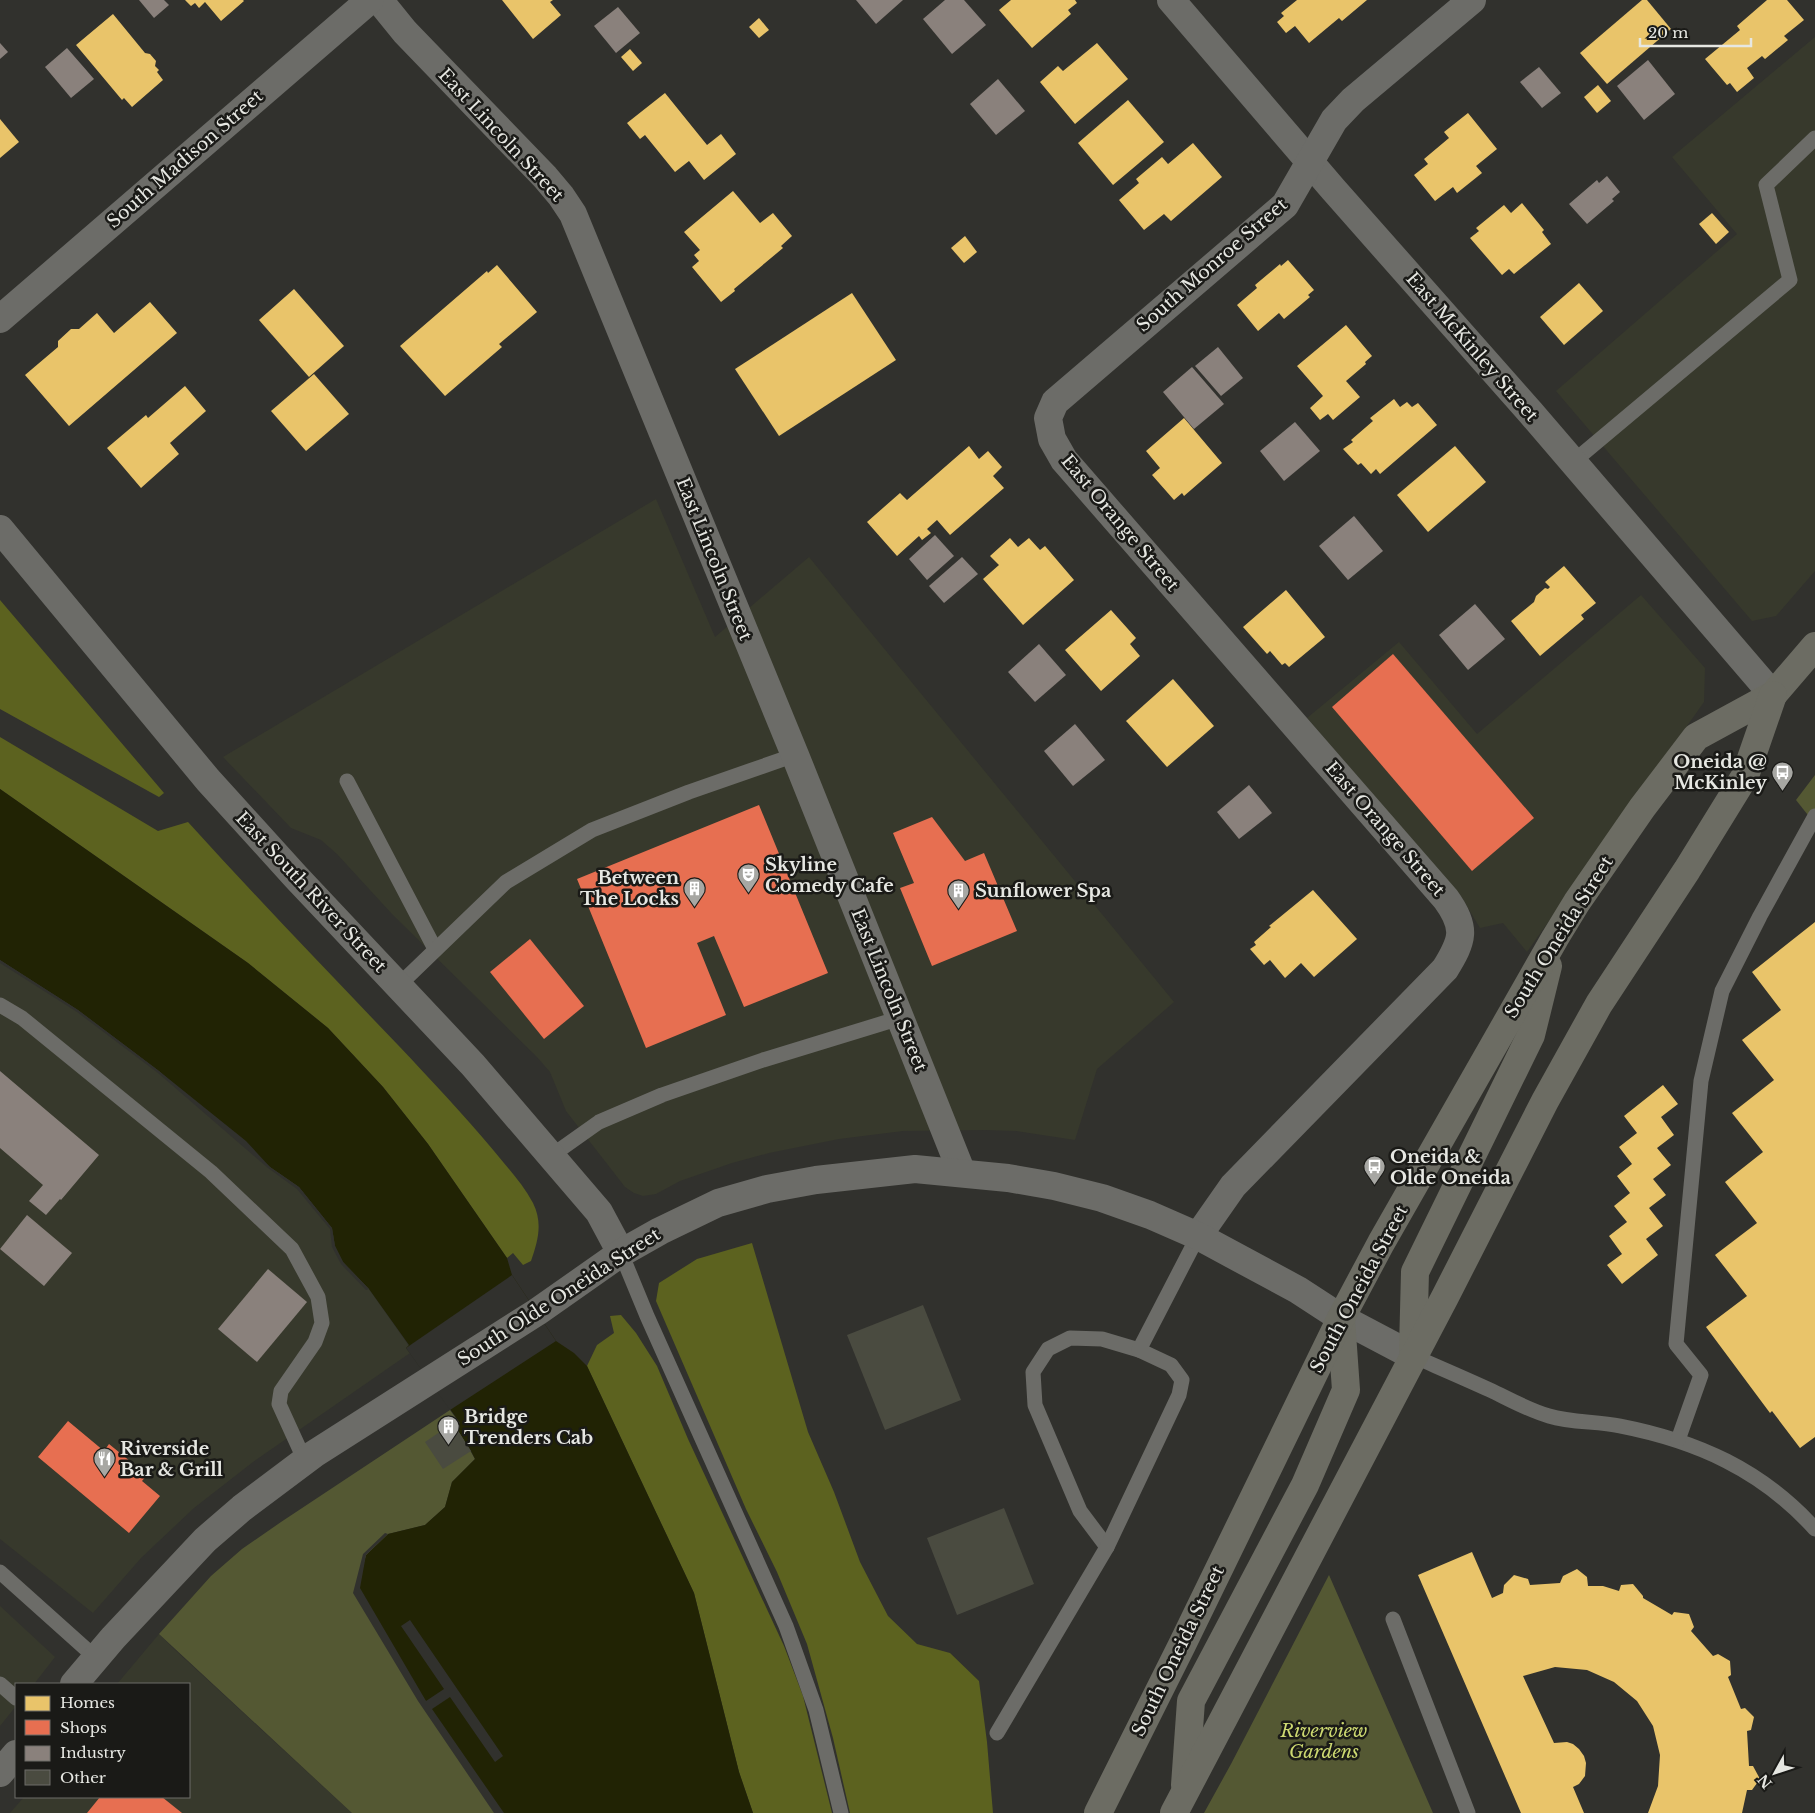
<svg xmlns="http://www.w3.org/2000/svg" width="1815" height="1813" font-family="'Libre Baskerville',serif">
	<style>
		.built { fill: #37392c }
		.green { fill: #545833 }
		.forest { fill: #5c621f }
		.water { fill: #212304 }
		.pier { fill: #31312d }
		.homes { fill: #e9c46a }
		.shops { fill: #e76f51 }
		.industry { fill: #8a817c }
		.building { fill: #4a4b40 }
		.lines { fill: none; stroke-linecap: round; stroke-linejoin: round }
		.lane { stroke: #6c6c68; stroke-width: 15 }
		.street { stroke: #6c6c68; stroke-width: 28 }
		.secondary { stroke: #6c6c68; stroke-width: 28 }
		.primary { stroke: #6c6c63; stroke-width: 28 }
		.labels { text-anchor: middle; stroke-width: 5; stroke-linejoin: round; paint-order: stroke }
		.street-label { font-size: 18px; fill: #e6e7e2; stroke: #1a1a17 }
		.poi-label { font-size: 18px; font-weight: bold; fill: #e6e7e2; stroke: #1a1a17; text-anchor: start }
		.park-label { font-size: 18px; font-style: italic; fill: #cdd971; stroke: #1a1a17 }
	</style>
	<rect width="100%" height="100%" fill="#31312d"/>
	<g class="built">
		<path d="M1815,37V571L1776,616L1752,621L1556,391L1737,234L1672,157Z"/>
		<path d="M656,499L715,637L809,557L1174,1002L1097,1069L1075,1140L1016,1131L985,1130L903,1131L839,1139L769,1153L732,1163L680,1181L656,1194L643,1196L634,1193L625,1187L566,1111L550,1072L537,1057L392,914L337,854L321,840L291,828L223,757Z"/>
		<path d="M1641,595L1705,668L1704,702L1527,952L1503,923L1480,928L1462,898L1307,718L1399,642L1477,734Z"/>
		<path d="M0,960L78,1010L159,1071L299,1187L332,1228L369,1289L409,1346L407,1348L410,1353L253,1462L194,1508L141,1558L93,1613L0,1539Z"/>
		<path d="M0,1606L55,1657L34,1684H16V1706L0,1726Z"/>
		<path d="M159,1634L174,1649L352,1813H10L24,1797H189V1684H117Z"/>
	</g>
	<g class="green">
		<path d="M1815,775V824L1796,800Z"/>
		<path d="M450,1410L460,1424L456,1426L475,1459L452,1482L445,1507L425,1525L388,1534L497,1813H352L159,1634L211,1576L242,1549L281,1522Z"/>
		<path d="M1329,1575L1433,1813H1204L1231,1764Z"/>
	</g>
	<g class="forest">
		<path d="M0,600L164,793L159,797L0,709Z"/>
		<path d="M0,737L158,831L188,822C256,897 327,971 398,1045C431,1080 463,1114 494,1151C507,1167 523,1184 533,1203C543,1223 538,1241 531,1261L523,1265L513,1253L507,1258L428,1144L383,1087L328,1028L248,963L0,789Z"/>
		<path d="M752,1243L808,1432L834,1492L860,1562L888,1616L917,1644L950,1653L979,1681L987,1742L993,1813H850L833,1738L807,1644L777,1572L746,1509L656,1301L659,1283L697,1259Z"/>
		<path d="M621,1315L636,1333L657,1366L688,1439L784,1646L803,1696L832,1813H753L739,1772L694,1593L587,1366L597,1345L614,1333L610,1316Z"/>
	</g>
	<path class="water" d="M0,789L248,963L328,1028L383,1087L428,1144L507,1258L512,1275L556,1341L574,1353L587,1366L694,1593L739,1772L753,1813H497L356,1592L366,1555L388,1534L425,1525L445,1507L452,1482L475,1459L471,1451L455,1426L460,1423L410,1353L406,1348L409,1345L369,1289L343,1262L335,1246L332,1228L299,1187L270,1167L159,1071L78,1010L0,960Z"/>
	<g class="pier">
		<path d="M0,960L78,1010L159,1071L246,1141L270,1167L299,1187L332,1228L335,1246L343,1262L369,1289L366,1290L341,1264L332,1247L330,1229L297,1189L268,1168L158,1073L77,1012L0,963Z"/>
		<path d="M512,1275L556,1341L450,1410L406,1348Z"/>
		<path d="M385,1533L388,1534L366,1555L360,1588L426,1701L444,1689L401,1626L410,1620L503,1756L495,1762L450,1697L432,1709L504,1813H494L418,1701L353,1593L363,1554Z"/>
	</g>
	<g class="homes">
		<path d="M185,0H243L244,1L221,21L205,2L199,8L195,3L191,6Z"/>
		<path d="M502,0H553L550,2L561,15L533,39Z"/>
		<path d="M1011,0H1075L1077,3L1068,10L1071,14L1032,48L999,10Z"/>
		<path d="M1297,0H1367L1342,21L1339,18L1309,43L1295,26L1286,33L1277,22L1284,16L1281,13Z"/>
		<path d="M1642,0H1647L1671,29L1607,84L1580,53Z"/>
		<path d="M1767,0H1787L1804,20L1784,36L1788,40L1765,59L1762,56L1747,68L1754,78L1737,92L1730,83L1727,85L1705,59L1740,30L1737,26Z"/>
		<path d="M113,14L145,53L150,54L156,61L155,66L159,70L157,72L163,80L132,107L124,98L122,100L76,45Z"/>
		<path d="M759,18L769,30L759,38L749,27Z"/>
		<path d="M1097,43L1128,79L1075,124L1040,82L1058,66L1063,71Z"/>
		<path d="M630,49L642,63L633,71L621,57Z"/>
		<path d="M1598,85L1611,101L1597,113L1584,97Z"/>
		<path d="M665,93L707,145L721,134L736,154L704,180L689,161L675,172L645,135L640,139L627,123Z"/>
		<path d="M1128,100L1164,142L1113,185L1078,143Z"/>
		<path d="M1468,113L1497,149L1476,166L1482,173L1457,193L1453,187L1435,201L1414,175L1428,164L1424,159L1449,138L1444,132Z"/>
		<path d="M0,119L19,142L0,158Z"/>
		<path d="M1193,143L1222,177L1171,221L1164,214L1144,230L1119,200L1139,183L1136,179L1162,157L1168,164Z"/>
		<path d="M733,191L760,223L773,213L792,236L781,246L783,248L734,289L735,291L721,302L692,267L699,261L694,255L700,250L684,232Z"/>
		<path d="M1522,203L1544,230L1542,232L1551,244L1514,274L1509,269L1502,275L1470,238L1479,231L1476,228L1504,205L1511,213Z"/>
		<path d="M1712,213L1729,232L1716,244L1699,224Z"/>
		<path d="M965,236L977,252L964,263L951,248Z"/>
		<path d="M1288,260L1314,290L1308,295L1310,297L1284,319L1279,313L1258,331L1237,305L1257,288L1255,285L1280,264L1281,266Z"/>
		<path d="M497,265L537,312L499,344L502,347L445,396L400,346L487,271L488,273Z"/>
		<path d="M1579,283L1603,311L1564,345L1540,317Z"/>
		<path d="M294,289L344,346L309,377L259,320Z"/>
		<path d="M852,293L896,360L779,436L735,369Z"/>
		<path d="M150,302L177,333L69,426L25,375L58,347V341L71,329H79L97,313L114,333Z"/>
		<path d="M1346,325L1372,356L1365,362L1366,364L1346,381L1360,397L1333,420L1328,414L1320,420L1310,408L1323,396L1297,366Z"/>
		<path d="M314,374L349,414L306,451L271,411Z"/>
		<path d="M185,386L206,411L170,443L179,454L141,488L107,448L146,415L148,418Z"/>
		<path d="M1394,399L1400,407L1407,402L1412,407L1418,403L1437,425L1380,474L1376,469L1371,474L1361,463L1358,465L1343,449L1353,442L1351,440L1373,421L1370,418Z"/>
		<path d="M1184,418L1222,463L1184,496L1182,493L1174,500L1152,475L1160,468L1146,451Z"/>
		<path d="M969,446L979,459L988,451L1002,467L993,476L1004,488L950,535L937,520L927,529L931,533L922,540L919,536L897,556L867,522L900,493L907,500Z"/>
		<path d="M1455,446L1486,482L1428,532L1397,495Z"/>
		<path d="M1010,538L1018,547L1029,538L1040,550L1045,546L1074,580L1023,625L983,579L999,565L990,556Z"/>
		<path d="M1564,566L1596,603L1581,615L1584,619L1540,656L1511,621L1534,602L1536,596L1545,588L1548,589L1550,587L1545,582Z"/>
		<path d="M1286,590L1325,637L1289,667L1285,663L1282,665L1270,651L1267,654L1243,627Z"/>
		<path d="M1111,610L1136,638L1130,644L1140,656L1101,691L1065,650Z"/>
		<path d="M1173,679L1214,726L1167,767L1126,721Z"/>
		<path d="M1313,890L1357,939L1314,977L1301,963L1285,978L1270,960L1264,965L1250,949L1256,945L1254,942L1271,927L1269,926Z"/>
		<path d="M1815,922V1437L1800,1448L1772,1411L1770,1413L1706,1327L1747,1296L1715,1255L1757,1223L1725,1182L1763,1152L1732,1113L1774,1080L1742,1040L1781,1010L1752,972Z"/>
		<path d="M1663,1085L1678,1104L1661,1117L1674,1135L1657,1148L1671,1165L1653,1179L1666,1195L1649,1208L1663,1226L1646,1239L1658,1255L1622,1284L1607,1265L1622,1254L1609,1236L1627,1222L1614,1206L1630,1193L1617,1176L1632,1164L1619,1147L1637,1133L1624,1116Z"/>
		<path d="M1472,1552L1492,1598L1503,1593L1504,1585L1514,1575L1528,1579L1530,1585L1560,1583L1563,1576L1577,1569L1587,1577L1588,1586H1603L1619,1591L1621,1585L1633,1584L1643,1596V1598L1672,1615L1674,1612L1689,1614L1694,1627L1691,1631L1713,1656L1718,1654L1730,1661L1731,1675L1728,1677L1741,1709L1745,1708L1754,1717L1751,1730L1747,1731L1749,1766H1753L1760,1779L1752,1790H1747L1742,1813H1648L1658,1786L1660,1755L1653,1726L1637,1701L1614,1682L1587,1670L1555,1667L1523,1676L1554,1743L1567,1742L1573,1744L1579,1749L1584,1756L1586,1763L1585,1776L1579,1784L1573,1787L1584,1813H1521L1418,1575Z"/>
	</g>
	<g class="shops">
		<path d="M1393,654L1534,818L1472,871L1332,707Z"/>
		<path d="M759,805L828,973L744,1007L714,936L697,943L726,1015L646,1048L577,879Z"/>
		<path d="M932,817L965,861L984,853L1017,931L932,966L900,888L914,883L893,833Z"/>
		<path d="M530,939L584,1006L544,1039L490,972Z"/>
		<path d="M68,1421L104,1451L109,1444L147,1475L142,1481L160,1496L129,1533L38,1457Z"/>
		<path d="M100,1797H162L182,1813H87Z"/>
	</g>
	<g class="industry">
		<path d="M139,0H164L169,5L154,18Z"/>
		<path d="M856,0H903L876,24Z"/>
		<path d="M945,0H964L986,25L952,54L923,19Z"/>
		<path d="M618,7L640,33L616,53L594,26Z"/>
		<path d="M0,43L8,52L0,59Z"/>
		<path d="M67,48L94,79L71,98L45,67Z"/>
		<path d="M1648,60L1675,94L1644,120L1617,86Z"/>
		<path d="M1539,67L1561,93L1542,108L1520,82Z"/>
		<path d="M998,79L1025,111L996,135L970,104Z"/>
		<path d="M1607,176L1620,192L1612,199L1614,201L1587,224L1569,204L1597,180L1599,183Z"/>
		<path d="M1218,347L1243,378L1221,396L1195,366Z"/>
		<path d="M1192,367L1224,404L1194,429L1163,392Z"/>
		<path d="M1295,422L1320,451L1284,481L1260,451Z"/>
		<path d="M1354,516L1383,551L1348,580L1319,546Z"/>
		<path d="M935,535L954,556L927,580L909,559Z"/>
		<path d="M962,557L978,574L944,603L929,586Z"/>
		<path d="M1475,604L1505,639L1468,670L1439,635Z"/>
		<path d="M1039,644L1066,675L1035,702L1008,672Z"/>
		<path d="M1075,724L1105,760L1073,786L1044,751Z"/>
		<path d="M1249,785L1272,813L1239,839L1217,812Z"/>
		<path d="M0,1071L99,1155L61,1200L60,1199L46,1215L29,1201L43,1185L0,1148Z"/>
		<path d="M27,1215L72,1253L44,1286L0,1249Z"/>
		<path d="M268,1269L307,1302L257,1362L218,1329Z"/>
	</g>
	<g class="building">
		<path d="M923,1305L961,1400L885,1430L847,1335Z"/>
		<path d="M453,1423L471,1451L443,1469L425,1442Z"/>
		<path d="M1004,1508L1034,1584L957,1615L927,1538Z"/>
	</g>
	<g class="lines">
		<g class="lane">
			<path d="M1573,462L1790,280L1766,185L1815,138"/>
			<path d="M347,781L435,949"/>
			<path d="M398,986L506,882L592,830L689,792L795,755"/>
			<path d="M0,1005L22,1018L211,1172L292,1249L318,1297L322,1323L315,1342L281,1391L279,1404L305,1461"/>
			<path d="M551,1156L599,1122L662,1095L763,1060L900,1018"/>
			<path d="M621,1253L647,1316L786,1626L816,1710L841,1813"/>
			<path d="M1413,1356C1438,1367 1464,1378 1490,1390C1509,1399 1528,1410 1549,1416C1572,1423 1597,1421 1620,1426C1697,1441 1762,1470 1815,1529"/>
			<path d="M1678,1440L1701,1375L1676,1344L1701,1081L1722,991L1760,916L1815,816"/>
			<path d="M1107,1547L1080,1511L1035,1405L1033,1372L1048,1349L1070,1338L1102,1339L1139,1350"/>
			<path d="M0,1572L96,1658"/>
			<path d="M1393,1619L1468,1813"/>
			<path d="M0,1684L16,1698"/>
			<path d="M997,1733L1107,1547L1179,1395L1182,1380L1171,1365L1139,1350L1198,1236"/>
		</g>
		<g class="street">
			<path d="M379,0L405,32L545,177L561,196L573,214L795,755L962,1173"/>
			<path d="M1171,0L1333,189L1531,413L1773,695"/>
			<path d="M0,319L370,0"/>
			<path d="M1198,1236L1233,1186L1445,969C1463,940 1467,928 1446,899L1064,460L1052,439L1048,418L1055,402L1285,205L1334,120L1353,100L1472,0"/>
		</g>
		<g class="secondary">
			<path d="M0,529L208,780L296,877L473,1065L599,1212L621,1253"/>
			<path d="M74,1684L113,1638L205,1540L242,1508L314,1454L537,1312L621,1253L660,1231L718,1203L767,1189L816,1180L915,1169L1008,1178L1054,1186L1102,1198L1150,1215L1198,1236L1298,1290L1341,1318L1413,1356"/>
			<path d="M0,1773L16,1754"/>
		</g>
		<g class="primary">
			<path d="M1413,1349L1415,1272L1531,1035L1548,966"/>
			<path d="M1185,1785L1191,1701L1305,1485L1346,1390L1341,1319"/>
			<path d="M1098,1813L1182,1645L1341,1318L1381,1243L1555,938L1577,902L1642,808L1696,737L1773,695L1815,646"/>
			<path d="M1174,1813L1445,1297L1545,1101L1599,1004L1687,870L1745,776L1773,695"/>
		</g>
	</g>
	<defs>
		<symbol id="bus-pin" viewBox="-11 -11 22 30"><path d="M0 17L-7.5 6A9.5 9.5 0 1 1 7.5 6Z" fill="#a7a7a3" stroke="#1a1a17"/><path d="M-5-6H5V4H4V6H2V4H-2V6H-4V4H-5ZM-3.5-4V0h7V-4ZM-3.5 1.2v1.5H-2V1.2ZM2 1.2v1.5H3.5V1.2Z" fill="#fff"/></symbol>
		<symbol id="theatre-pin" viewBox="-11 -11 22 30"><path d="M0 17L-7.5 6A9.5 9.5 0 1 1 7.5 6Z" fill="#a7a7a3" stroke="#1a1a17"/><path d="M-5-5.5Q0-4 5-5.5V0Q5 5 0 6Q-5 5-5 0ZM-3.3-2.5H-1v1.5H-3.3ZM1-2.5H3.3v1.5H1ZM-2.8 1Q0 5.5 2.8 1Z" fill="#fff"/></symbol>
		<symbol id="building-pin" viewBox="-11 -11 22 30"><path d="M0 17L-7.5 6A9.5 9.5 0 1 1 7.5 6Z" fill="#a7a7a3" stroke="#1a1a17"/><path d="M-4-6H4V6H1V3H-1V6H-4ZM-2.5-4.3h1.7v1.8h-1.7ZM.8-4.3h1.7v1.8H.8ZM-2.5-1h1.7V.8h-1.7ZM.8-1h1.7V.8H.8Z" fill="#fff"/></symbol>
		<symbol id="restaurant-pin" viewBox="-11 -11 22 30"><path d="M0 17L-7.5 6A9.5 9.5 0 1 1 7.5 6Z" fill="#a7a7a3" stroke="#1a1a17"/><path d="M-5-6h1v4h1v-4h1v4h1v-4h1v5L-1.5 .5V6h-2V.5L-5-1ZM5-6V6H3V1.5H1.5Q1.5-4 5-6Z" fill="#fff"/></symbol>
	</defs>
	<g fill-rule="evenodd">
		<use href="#bus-pin" x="1770" y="760" width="25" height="34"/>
		<use href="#theatre-pin" x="736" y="862" width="25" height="34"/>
		<use href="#building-pin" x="682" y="876" width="25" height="34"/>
		<use href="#building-pin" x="946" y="878" width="25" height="34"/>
		<use href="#bus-pin" x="1362" y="1154" width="25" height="34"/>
		<use href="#building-pin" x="436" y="1414" width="25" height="34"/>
		<use href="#restaurant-pin" x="92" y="1446" width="25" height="34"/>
	</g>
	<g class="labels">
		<g class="street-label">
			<text transform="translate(501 135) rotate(47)" y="6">East Lincoln Street</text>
			<text transform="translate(185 159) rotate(-41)" y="6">South Madison Street</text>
			<text transform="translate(1212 265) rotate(-41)" y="6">South Monroe Street</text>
			<text transform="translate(1472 347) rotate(49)" y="6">East McKinley Street</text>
			<text transform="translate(1120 523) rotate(50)" y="6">East Orange Street</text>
			<text transform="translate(714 559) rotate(68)" y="6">East Lincoln Street</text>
			<text transform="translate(1385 829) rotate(49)" y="6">East Orange Street</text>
			<text transform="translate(311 892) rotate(47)" y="6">East South River Street</text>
			<text transform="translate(1559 937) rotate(-58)" y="6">South Oneida Street</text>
			<text transform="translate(889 990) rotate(68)" y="6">East Lincoln Street</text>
			<text transform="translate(1359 1289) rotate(-62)" y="6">South Oneida Street</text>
			<text transform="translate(559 1297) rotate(-33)" y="6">South Olde Oneida Street</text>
			<text transform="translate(1178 1651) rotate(-64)" y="6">South Oneida Street</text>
		</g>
		<g class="poi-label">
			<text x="1767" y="768" text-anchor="end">Oneida @<tspan x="1767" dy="21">McKinley</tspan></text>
			<text x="765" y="871">Skyline<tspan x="765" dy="21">Comedy Cafe</tspan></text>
			<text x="679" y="884" text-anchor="end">Between<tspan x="679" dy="21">The Locks</tspan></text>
			<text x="975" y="897">Sunflower Spa</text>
			<text x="1390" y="1163">Oneida &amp;<tspan x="1390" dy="21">Olde Oneida</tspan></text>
			<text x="464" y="1423">Bridge<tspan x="464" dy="21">Trenders Cab</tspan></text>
			<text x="120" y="1455">Riverside<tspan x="120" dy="21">Bar &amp; Grill</tspan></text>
		</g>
		<g class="park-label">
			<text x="1324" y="1737">Riverview<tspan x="1324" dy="21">Gardens</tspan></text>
		</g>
	</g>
	<rect x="15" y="1683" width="175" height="115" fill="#1a1a17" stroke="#6c6c68"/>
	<rect x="25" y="1696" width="25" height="15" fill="#e9c46a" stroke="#6c6c68"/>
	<text x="60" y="1708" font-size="15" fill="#e6e7e2">Homes</text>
	<rect x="25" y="1720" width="25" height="15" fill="#e76f51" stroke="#6c6c68"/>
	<text x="60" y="1733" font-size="15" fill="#e6e7e2">Shops</text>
	<rect x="25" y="1746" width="25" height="15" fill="#8a817c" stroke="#6c6c68"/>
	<text x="60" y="1758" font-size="15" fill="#e6e7e2">Industry</text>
	<rect x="25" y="1770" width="25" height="15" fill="#4a4b40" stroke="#6c6c68"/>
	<text x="60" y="1783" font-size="15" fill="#e6e7e2">Other</text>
	<g transform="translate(1775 1773) rotate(230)" stroke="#1a1a17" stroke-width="4" paint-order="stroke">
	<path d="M0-4L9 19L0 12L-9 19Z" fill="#e6e7e2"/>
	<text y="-8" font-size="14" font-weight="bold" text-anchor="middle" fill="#e6e7e2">N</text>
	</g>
	<path d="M1640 38v8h111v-8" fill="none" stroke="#e6e7e2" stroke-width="2.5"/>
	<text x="1648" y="38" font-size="15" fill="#e6e7e2" stroke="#1a1a17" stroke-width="4" paint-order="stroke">20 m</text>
</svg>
